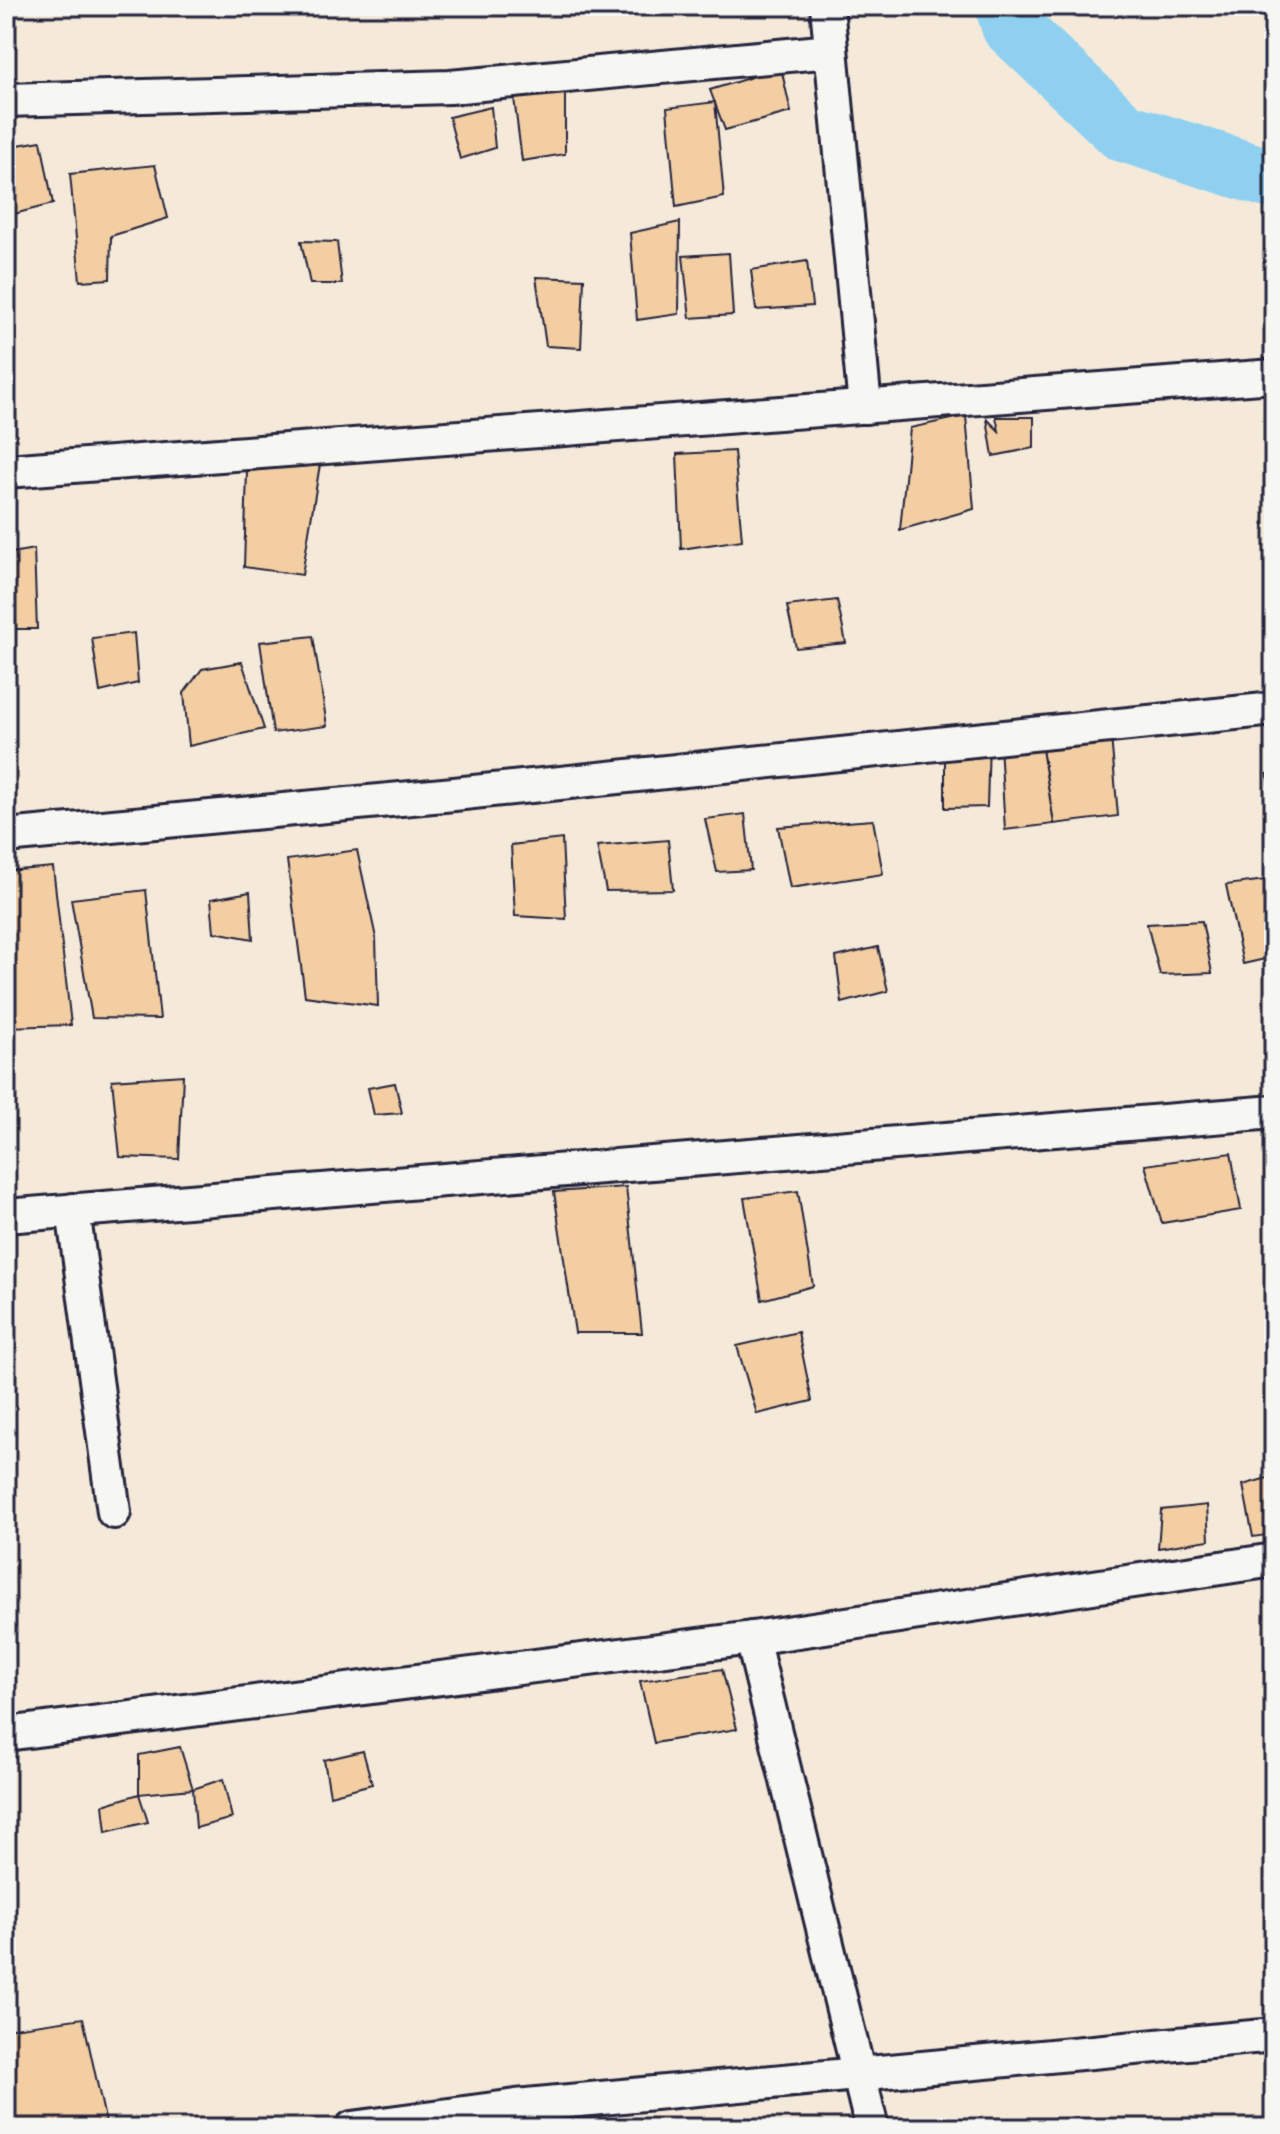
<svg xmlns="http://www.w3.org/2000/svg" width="1280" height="2134" font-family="'Balsamiq Sans',sans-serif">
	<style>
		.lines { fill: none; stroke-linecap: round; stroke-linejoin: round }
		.river { stroke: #8fd0f0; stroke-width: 60 }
		.building { fill: #f3cea3; stroke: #22223b; stroke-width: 2 }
		.street-casing { stroke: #22223b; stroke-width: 38 }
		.street { stroke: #f6f6f2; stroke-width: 32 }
	</style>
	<rect width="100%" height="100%" fill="#f5eada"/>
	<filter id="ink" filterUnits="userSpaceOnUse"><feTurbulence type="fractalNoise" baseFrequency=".0125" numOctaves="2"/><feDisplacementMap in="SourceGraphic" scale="16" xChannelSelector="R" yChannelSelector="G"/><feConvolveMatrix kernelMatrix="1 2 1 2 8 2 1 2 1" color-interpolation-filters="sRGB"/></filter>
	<g filter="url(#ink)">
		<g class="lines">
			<path class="river" d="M1005,6L1011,26L1123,132L1268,178L1274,176"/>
		</g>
		<g class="building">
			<path d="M781,68L791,112L725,130L710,90Z"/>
			<path d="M565,84V154L522,161L513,90Z"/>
			<path d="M715,102L724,197L676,207L667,108Z"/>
			<path d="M491,107L495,148L460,159L449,117Z"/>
			<path d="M41,141L53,204L6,216V147Z"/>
			<path d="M155,165L168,218L111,236L110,279L80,281L70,174Z"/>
			<path d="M680,222L679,314L637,320L630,233Z"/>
			<path d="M301,241L337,242L342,284H310Z"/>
			<path d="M729,253L733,315L690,318L683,256Z"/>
			<path d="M807,261L812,306L756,310L751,270Z"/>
			<path d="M536,277L584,279L581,348L546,346Z"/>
			<path d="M966,416L974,509L900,530L910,428Z"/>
			<path d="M996,417H1034V448L993,456L987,419L999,431Z"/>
			<path d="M734,451L742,540L681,549L677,454Z"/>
			<path d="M320,464L302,575L244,567L247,471Z"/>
			<path d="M34,549L37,629H6V554Z"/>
			<path d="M837,600L846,643L796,648L787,606Z"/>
			<path d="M134,633L138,683L100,692L92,638Z"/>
			<path d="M313,636L327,726L273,733L260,642Z"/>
			<path d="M242,662L264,729L189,746L184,693L202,669Z"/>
			<path d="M1111,736L1118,816L1054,824L1041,743Z"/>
			<path d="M989,741L987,807L945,808V746Z"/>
			<path d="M1041,743L1054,824L1005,830L1000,745Z"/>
			<path d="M1274,772V821L1267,774Z"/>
			<path d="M745,814L751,870L717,872L705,819Z"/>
			<path d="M873,820L883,874L790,888L778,827Z"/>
			<path d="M562,839L566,919L515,916L511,845Z"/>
			<path d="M668,840L673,890L606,891L597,846Z"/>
			<path d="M357,850L376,938L378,1006L305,996L287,860Z"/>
			<path d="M53,867L71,1025L6,1027V871Z"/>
			<path d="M1274,879V957L1243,964L1226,885Z"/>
			<path d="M146,890L160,1019L92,1018L71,899Z"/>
			<path d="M250,892L253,939L214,932L211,899Z"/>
			<path d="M1202,921L1212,973L1160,975L1147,924Z"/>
			<path d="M878,947L888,991L842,1003L836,957Z"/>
			<path d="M183,1075L179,1159L120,1157L112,1080Z"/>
			<path d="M395,1083L402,1113L374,1115L368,1088Z"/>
			<path d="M1231,1153L1241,1210L1162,1223L1145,1165Z"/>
			<path d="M626,1187L642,1333H575L554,1192Z"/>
			<path d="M798,1191L813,1286L762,1300L744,1198Z"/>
			<path d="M798,1332L812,1401L757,1414L737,1346Z"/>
			<path d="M1274,1476V1534L1253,1537L1243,1485Z"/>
			<path d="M1207,1505L1209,1540L1158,1548L1161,1510Z"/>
			<path d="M722,1669L737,1729L654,1743L640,1681Z"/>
			<path d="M180,1747L193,1789L139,1794V1755Z"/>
			<path d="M363,1751L372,1784L330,1795L324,1760Z"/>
			<path d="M223,1779L232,1818L196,1828L193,1789Z"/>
			<path d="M139,1794L148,1822L106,1832L103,1805Z"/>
			<path d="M83,2018L107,2128H6V2029Z"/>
			<path d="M665,2122L666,2128H635Z"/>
		</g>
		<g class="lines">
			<defs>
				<g id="street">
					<path d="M827,6L865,407"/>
					<path d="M6,100L450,87L831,51"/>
					<path d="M6,471L1274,376"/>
					<path d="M6,836L454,794L1274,709"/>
					<path d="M73,1210L114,1512"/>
					<path d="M6,1216L1274,1112"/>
					<path d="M752,1638L872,2128"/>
					<path d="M6,1734L752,1638L1274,1560"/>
					<path d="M352,2128L516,2106L1274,2035"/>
				</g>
			</defs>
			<use href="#street" class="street-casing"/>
			<use href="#street" class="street"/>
		</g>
	</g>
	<rect width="1280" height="2134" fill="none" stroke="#f6f6f2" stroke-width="32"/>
	<rect x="16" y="16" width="1248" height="2102" fill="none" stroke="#22223b" stroke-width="3" filter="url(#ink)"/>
</svg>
